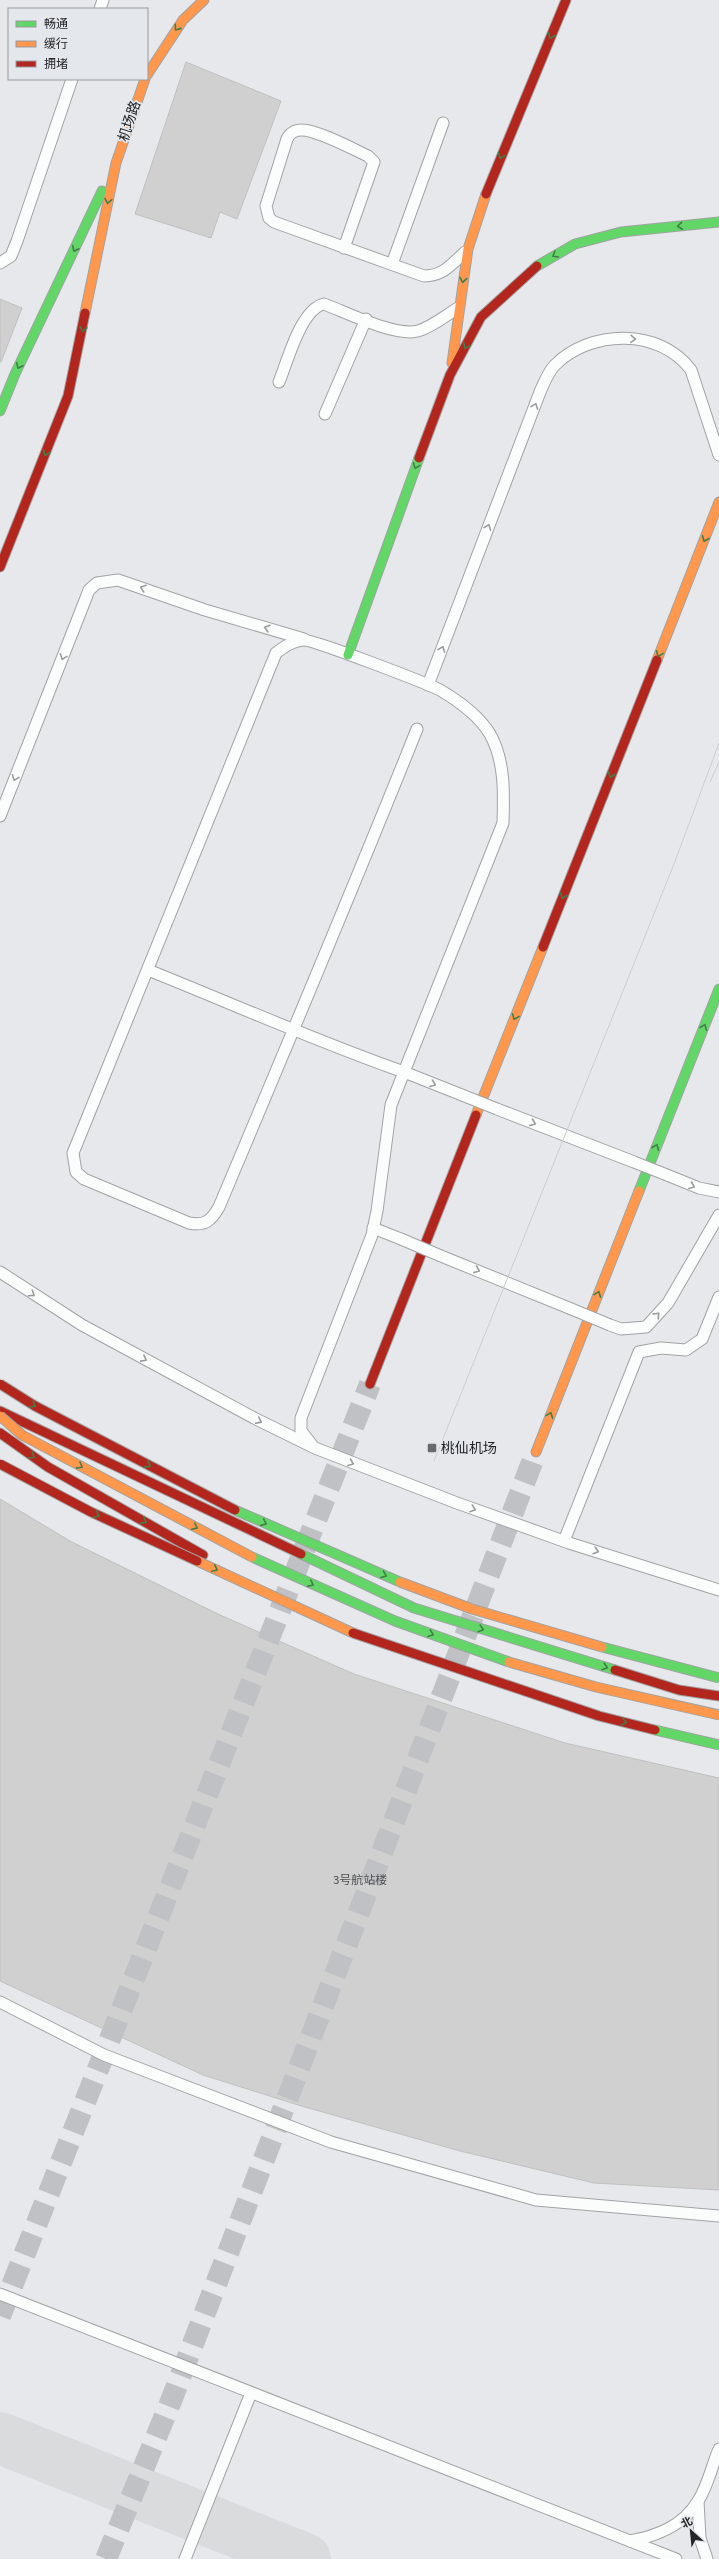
<svg xmlns="http://www.w3.org/2000/svg" width="719" height="2559" font-family="Figtree,'Noto Sans SC',sans-serif">
	<style>
		.lines { fill: none; stroke-linecap: round; stroke-linejoin: round }
		.taxiway { stroke: #d9dbdc; stroke-width: 52 }
		.building { fill: #d1d0d1; stroke: #c0c0c1 }
		.highway-tunnel { stroke: #bfc1c4; stroke-width: 22; stroke-dasharray: 22 11; stroke-linecap: butt }
		.lane-casing { stroke: #a1a3a5; stroke-width: 13 }
		.fast-casing { stroke: #a1a3a5; stroke-width: 11 }
		.slow-casing { stroke: #a1a3a5; stroke-width: 11 }
		.jam-casing { stroke: #a1a3a5; stroke-width: 11 }
		.lane { stroke: #fbfcfc; stroke-width: 11 }
		.fast { stroke: #63d668; stroke-width: 9 }
		.slow { stroke: #ff974d; stroke-width: 9 }
		.jam { stroke: #b3261e; stroke-width: 9 }
		.tram { stroke: #cccece; stroke-width: 1 }
		.lane-bridge-casing { stroke: #a1a3a5; stroke-width: 13; stroke-linecap: butt }
		.fast-bridge-casing { stroke: #a1a3a5; stroke-width: 11; stroke-linecap: butt }
		.slow-bridge-casing { stroke: #a1a3a5; stroke-width: 11; stroke-linecap: butt }
		.jam-bridge-casing { stroke: #a1a3a5; stroke-width: 11; stroke-linecap: butt }
		.lane-bridge { stroke: #fbfcfc; stroke-width: 11 }
		.fast-bridge { stroke: #63d668; stroke-width: 9 }
		.slow-bridge { stroke: #ff974d; stroke-width: 9 }
		.jam-bridge { stroke: #b3261e; stroke-width: 9 }
		.oneway { stroke: #437e48 }
		.oneway2 { stroke: #9a9b9c }
		.poi-dot { fill: #67696c; stroke: #e4e8ed; stroke-width: 1.5 }
		.labels { text-anchor: middle; stroke-width: 3.5; stroke-linejoin: round; paint-order: stroke }
		.number-label { font-size: 12px; fill: #4e5052 }
		.street-label { font-size: 14px; fill: #232527; stroke: #e4e8ed }
		.poi-label { font-size: 14px; fill: #232527; stroke: #e4e8ed; text-anchor: start }
	</style>
	<rect width="100%" height="100%" fill="#e6e8eb"/>
	<g class="lines">
		<path class="taxiway" d="M0,2438L305,2559"/>
	</g>
	<g class="building">
		<path d="M186,62L281,101L237,219L220,212L211,238L135,214Z"/>
		<path d="M0,299L22,308L1,362H0Z"/>
		<path d="M0,1499L70,1541L220,1615L354,1674L565,1743L719,1778V2190L594,2183L460,2151L298,2105L203,2075L0,1981Z"/>
	</g>
	<g class="lines">
		<g class="highway-tunnel">
			<path d="M0,2316L370,1384"/>
			<path d="M106,2559L171,2401L536,1452"/>
		</g>
		<defs>
			<g id="lane">
				<path d="M100,9L103,0"/>
				<path d="M344,248L374,162L368,156C353,149 317,130 302,130C294,130 290,133 287,139L266,206L269,218L274,222L424,276C443,276 452,264 465,252"/>
				<path d="M0,263L11,256L17,241L72,79"/>
				<path d="M392,264L443,123"/>
				<path d="M279,382C288,360 301,309 324,304C346,312 395,337 418,331C432,327 445,316 458,308"/>
				<path d="M325,414L366,319"/>
				<path d="M428,685L540,392C544,383 548,372 555,365C591,329 660,328 691,370L719,455"/>
				<path d="M0,816L84,603L89,590L97,583L118,580L205,610L304,639"/>
				<path d="M148,970C233,1004 318,1042 404,1072L503,823C504,793 505,761 490,734C479,716 457,700 440,690C426,683 312,639 303,640C292,641 284,647 276,653L73,1153L76,1172L84,1179L189,1223C205,1226 211,1221 219,1207C286,1048 353,889 417,729"/>
				<path d="M497,1109L634,1162"/>
				<path d="M667,1175L699,1188L719,1192"/>
				<path d="M373,1228L401,1239"/>
				<path d="M441,1256L569,1308"/>
				<path d="M0,1272L82,1325L254,1418L315,1448L457,1503L569,1543L719,1590"/>
				<path d="M610,1325L621,1329L646,1327L668,1303L719,1215"/>
				<path d="M312,1445L301,1431V1418L372,1235L377,1211L391,1105L404,1072L462,1095"/>
				<path d="M564,1541L639,1352L661,1348L686,1350L702,1339L719,1297"/>
				<path d="M0,2002L104,2055L331,2142L536,2200L719,2216"/>
				<path d="M0,2294L676,2559"/>
				<path d="M698,2501L700,2538L707,2559"/>
				<path d="M630,2541C657,2536 683,2526 698,2501C708,2486 712,2465 719,2449"/>
				<path d="M185,2559L251,2393"/>
			</g>
			<g id="fast">
				<path d="M537,266L575,244L621,232L719,222"/>
				<path d="M0,411L15,374L102,191"/>
				<path d="M348,655L419,458"/>
				<path d="M639,1191L719,989"/>
				<path d="M301,1554L414,1608L615,1670"/>
			</g>
			<g id="slow">
				<path d="M147,75L183,20L204,0"/>
				<path d="M85,313L116,163L145,79"/>
				<path d="M452,363L468,249L486,194"/>
				<path d="M657,660L719,502"/>
				<path d="M476,1115L543,947"/>
				<path d="M536,1452L639,1191"/>
			</g>
			<g id="jam">
				<path d="M486,194L566,0"/>
				<path d="M419,458L450,375L481,317L537,266"/>
				<path d="M0,567L68,396L85,313"/>
				<path d="M543,947L657,660"/>
				<path d="M370,1384L476,1115"/>
				<path d="M0,1411L301,1554"/>
				<path d="M0,1433L48,1467L203,1555"/>
				<path d="M615,1670L679,1690L719,1696"/>
			</g>
		</defs>
		<use href="#lane" class="lane-casing"/>
		<use href="#fast" class="fast-casing"/>
		<use href="#slow" class="slow-casing"/>
		<use href="#jam" class="jam-casing"/>
		<use href="#lane" class="lane"/>
		<use href="#fast" class="fast"/>
		<use href="#slow" class="slow"/>
		<use href="#jam" class="jam"/>
		<g class="tram">
			<path d="M710,782L719,762"/>
			<path d="M434,1461L674,864L719,743"/>
		</g>
		<defs>
			<g id="lane-bridge">
				<path d="M462,1095L497,1109"/>
				<path d="M634,1162L667,1175"/>
				<path d="M401,1239L441,1256"/>
				<path d="M569,1308L610,1325"/>
			</g>
			<g id="fast-bridge">
				<path d="M235,1510L400,1582"/>
				<path d="M252,1557L395,1621L509,1662"/>
				<path d="M602,1647L719,1678"/>
				<path d="M655,1730L719,1745"/>
			</g>
			<g id="slow-bridge">
				<path d="M0,1416L22,1435L252,1557"/>
				<path d="M197,1561L353,1633"/>
				<path d="M400,1582L472,1609L602,1647"/>
				<path d="M509,1662L596,1687L719,1715"/>
			</g>
			<g id="jam-bridge">
				<path d="M0,1384L35,1406L235,1510"/>
				<path d="M0,1464L91,1512L197,1561"/>
				<path d="M353,1633L599,1716L655,1730"/>
			</g>
		</defs>
		<use href="#lane-bridge" class="lane-bridge-casing"/>
		<use href="#fast-bridge" class="fast-bridge-casing"/>
		<use href="#slow-bridge" class="slow-bridge-casing"/>
		<use href="#jam-bridge" class="jam-bridge-casing"/>
		<use href="#lane-bridge" class="lane-bridge"/>
		<use href="#fast-bridge" class="fast-bridge"/>
		<use href="#slow-bridge" class="slow-bridge"/>
		<use href="#jam-bridge" class="jam-bridge"/>
	</g>
	<defs><path id="oneway-chevron" d="M-2-3.5L2.5 0L-2 3.5" fill="none" stroke-width="1.6" stroke-linecap="round" stroke-linejoin="round"/></defs>
	<g class="oneway">
		<use href="#oneway-chevron" transform="translate(177 28) rotate(125)"/>
		<use href="#oneway-chevron" transform="translate(551 36) rotate(112)"/>
		<use href="#oneway-chevron" transform="translate(501 156) rotate(112)"/>
		<use href="#oneway-chevron" transform="translate(108 201) rotate(101)"/>
		<use href="#oneway-chevron" transform="translate(680 226) rotate(174)"/>
		<use href="#oneway-chevron" transform="translate(75 249) rotate(116)"/>
		<use href="#oneway-chevron" transform="translate(555 255) rotate(150)"/>
		<use href="#oneway-chevron" transform="translate(463 280) rotate(100)"/>
		<use href="#oneway-chevron" transform="translate(83 329) rotate(103)"/>
		<use href="#oneway-chevron" transform="translate(466 346) rotate(118)"/>
		<use href="#oneway-chevron" transform="translate(19 366) rotate(116)"/>
		<use href="#oneway-chevron" transform="translate(46 453) rotate(112)"/>
		<use href="#oneway-chevron" transform="translate(416 466) rotate(111)"/>
		<use href="#oneway-chevron" transform="translate(705 539) rotate(112)"/>
		<use href="#oneway-chevron" transform="translate(659 654) rotate(112)"/>
		<use href="#oneway-chevron" transform="translate(611 775) rotate(112)"/>
		<use href="#oneway-chevron" transform="translate(563 896) rotate(112)"/>
		<use href="#oneway-chevron" transform="translate(515 1017) rotate(112)"/>
		<use href="#oneway-chevron" transform="translate(704 1027) rotate(-68)"/>
		<use href="#oneway-chevron" transform="translate(656 1147) rotate(-68)"/>
		<use href="#oneway-chevron" transform="translate(598 1294) rotate(-69)"/>
		<use href="#oneway-chevron" transform="translate(33 1405) rotate(31)"/>
		<use href="#oneway-chevron" transform="translate(550 1415) rotate(-69)"/>
		<use href="#oneway-chevron" transform="translate(32 1456) rotate(35)"/>
		<use href="#oneway-chevron" transform="translate(148 1465) rotate(28)"/>
		<use href="#oneway-chevron" transform="translate(80 1466) rotate(29)"/>
		<use href="#oneway-chevron" transform="translate(97 1515) rotate(25)"/>
		<use href="#oneway-chevron" transform="translate(144 1521) rotate(29)"/>
		<use href="#oneway-chevron" transform="translate(264 1523) rotate(24)"/>
		<use href="#oneway-chevron" transform="translate(195 1527) rotate(27)"/>
		<use href="#oneway-chevron" transform="translate(215 1569) rotate(25)"/>
		<use href="#oneway-chevron" transform="translate(384 1575) rotate(21)"/>
		<use href="#oneway-chevron" transform="translate(311 1584) rotate(25)"/>
		<use href="#oneway-chevron" transform="translate(481 1629) rotate(17)"/>
		<use href="#oneway-chevron" transform="translate(431 1634) rotate(20)"/>
		<use href="#oneway-chevron" transform="translate(605 1667) rotate(17)"/>
		<use href="#oneway-chevron" transform="translate(624 1722) rotate(14)"/>
	</g>
	<g class="oneway2">
		<use href="#oneway-chevron" transform="translate(633 339) rotate(2)"/>
		<use href="#oneway-chevron" transform="translate(535 406) rotate(-69)"/>
		<use href="#oneway-chevron" transform="translate(488 527) rotate(-69)"/>
		<use href="#oneway-chevron" transform="translate(143 588) rotate(-161)"/>
		<use href="#oneway-chevron" transform="translate(267 628) rotate(-164)"/>
		<use href="#oneway-chevron" transform="translate(442 649) rotate(-69)"/>
		<use href="#oneway-chevron" transform="translate(63 657) rotate(111)"/>
		<use href="#oneway-chevron" transform="translate(15 778) rotate(111)"/>
		<use href="#oneway-chevron" transform="translate(433 1084) rotate(21)"/>
		<use href="#oneway-chevron" transform="translate(533 1123) rotate(22)"/>
		<use href="#oneway-chevron" transform="translate(692 1186) rotate(22)"/>
		<use href="#oneway-chevron" transform="translate(477 1270) rotate(22)"/>
		<use href="#oneway-chevron" transform="translate(32 1294) rotate(34)"/>
		<use href="#oneway-chevron" transform="translate(657 1315) rotate(-47)"/>
		<use href="#oneway-chevron" transform="translate(144 1359) rotate(28)"/>
		<use href="#oneway-chevron" transform="translate(259 1421) rotate(26)"/>
		<use href="#oneway-chevron" transform="translate(351 1463) rotate(21)"/>
		<use href="#oneway-chevron" transform="translate(473 1509) rotate(19)"/>
		<use href="#oneway-chevron" transform="translate(596 1551) rotate(17)"/>
	</g>
	<rect class="poi-dot" x="427" y="1443" width="10" height="10" rx="2"/>
	<g class="labels">
		<g class="number-label">
			<text x="360" y="1884">3号航站楼</text>
		</g>
		<g class="street-label">
			<text transform="translate(129 121) rotate(-72)" y="5">机场路</text>
		</g>
		<g class="poi-label">
			<text x="441" y="1453">桃仙机场</text>
		</g>
	</g>
	<rect x="8" y="8" width="140" height="72" fill="#e4e8ed" stroke="#979a9e"/>
	<rect x="16" y="21" width="20" height="6" fill="#63d668" stroke="#979a9e"/>
	<text x="44" y="28" font-size="12" fill="#232527">畅通</text>
	<rect x="16" y="41" width="20" height="6" fill="#ff974d" stroke="#979a9e"/>
	<text x="44" y="48" font-size="12" fill="#232527">缓行</text>
	<rect x="16" y="61" width="20" height="6" fill="#b3261e" stroke="#979a9e"/>
	<text x="44" y="68" font-size="12" fill="#232527">拥堵</text>
	<g transform="translate(691 2531) rotate(333)" stroke="#e4e8ed" stroke-width="3" paint-order="stroke">
	<path d="M0-3L7 15L0 10L-7 15Z" fill="#232527"/>
	<text y="-6" font-size="11" font-weight="bold" text-anchor="middle" fill="#232527">北</text>
	</g>
</svg>
